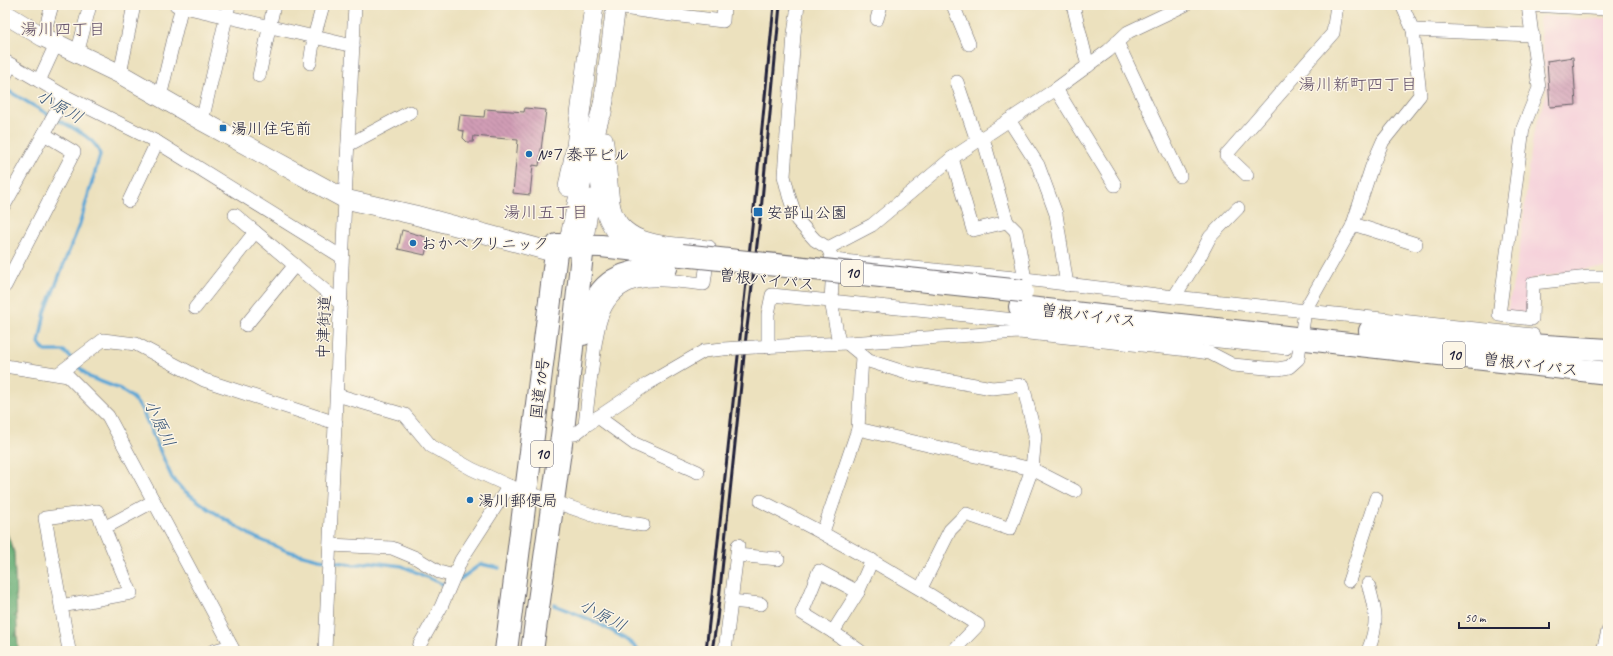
<svg xmlns="http://www.w3.org/2000/svg" width="1613" height="656" font-family="Caveat,'Klee One',sans-serif">
	<style>
		.built { fill: #f5cfda }
		.forest { fill: url(#forest-firs); stroke: #446858 }
		.lines { fill: none; stroke-linecap: round; stroke-linejoin: round }
		.stream { stroke: #5fa7d6; stroke-width: 3.5 }
		.building { fill: url(#building-back-hatch) }
		.street-casing { stroke: #696569; stroke-width: 14 }
		.secondary-casing { stroke: #696569; stroke-width: 20 }
		.highway-casing { stroke: #696569; stroke-width: 24 }
		.street { stroke: #fff; stroke-width: 13 }
		.secondary { stroke: #fff; stroke-width: 19 }
		.highway { stroke: #fff; stroke-width: 22 }
		.rail { stroke: #22223b; stroke-width: 3 }
		.street-bridge-casing { stroke: #696569; stroke-width: 14; stroke-linecap: butt }
		.highway-bridge-casing { stroke: #696569; stroke-width: 24; stroke-linecap: butt }
		.street-bridge { stroke: #fff; stroke-width: 13 }
		.highway-bridge { stroke: #fff; stroke-width: 22 }
		.poi-dot { fill: #1f6fb2; stroke: #fcf5e5; stroke-width: 1.5 }
		.labels { text-anchor: middle; stroke-width: 3; stroke-linejoin: round; paint-order: stroke }
		.shield { fill: #fcf5e5; stroke: #63616e; stroke-width: 1 }
		.shield-label { font-size: 15px; font-weight: bold; fill: #22223b }
		.poi-label { font-size: 16px; fill: #22223b; stroke: #fcf5e5; text-anchor: start }
		.street-label { font-size: 16px; fill: #22223b; stroke: #fcf5e5 }
		.neighbourhood-label { font-size: 17px; fill: #5f4d66; stroke: #fcf5e5 }
		.water-label { font-size: 17px; font-style: italic; fill: #3a5779; stroke: #fcf5e5 }
	</style>
	<defs>
		<pattern id="forest-firs" width="22" height="20" patternUnits="userSpaceOnUse"><rect width="22" height="20" fill="#66ad74"/><path d="M5 1l3.5 6h-7zM16 11l3.5 6h-7z" fill="#548c60"/></pattern>
		<pattern id="building-back-hatch" width="6" height="6" patternUnits="userSpaceOnUse"><rect width="6" height="6" fill="#d19db6"/><path d="M-1 5l2 2M0 0l6 6M5-1l2 2" fill="none" stroke="#a98095"/></pattern>
	</defs>
	<rect width="100%" height="100%" fill="#fcf5e5"/>
	<filter id="ink" filterUnits="userSpaceOnUse"><feTurbulence type="fractalNoise" baseFrequency=".025" numOctaves="2"/><feDisplacementMap in="SourceGraphic" scale="8" xChannelSelector="R" yChannelSelector="G"/><feConvolveMatrix kernelMatrix="1 2 1 2 8 2 1 2 1" color-interpolation-filters="sRGB"/></filter>
	<filter id="wash" filterUnits="userSpaceOnUse"><feTurbulence type="fractalNoise" baseFrequency=".012" numOctaves="4" result="noise"/><feDisplacementMap in="SourceGraphic" scale="16" xChannelSelector="R" yChannelSelector="G"/><feGaussianBlur stdDeviation="0.9" result="paint"/><feColorMatrix in="noise" values="0 0 0 0 0 0 0 0 0 0 0 0 0 0 0 0 0 1.4 0 .05"/><feComposite in="paint" operator="in"/></filter>
	<g filter="url(#wash)">
		<rect width="100%" height="100%" fill="#ece1be"/>
		<path class="built" d="M1542,16L1591,19L1608,18V268L1584,269L1530,279L1529,315L1507,312L1519,254L1533,135L1547,93L1539,19Z"/>
		<path class="forest" d="M5,528L14,552L18,651H5Z"/>
		<g class="lines">
			<g class="stream">
				<path d="M5,89L51,116"/>
				<path d="M56,119C69,126 98,139 100,155L80,223L45,312L39,343L45,351H64L72,359"/>
				<path d="M76,364L89,377L120,389L133,398L141,408L147,421L172,478L182,489L209,509L252,536L287,551L319,559L355,565L371,562L402,566L442,584L448,583"/>
				<path d="M456,581L459,580L481,564L499,568"/>
				<path d="M554,605C578,614 622,631 639,651"/>
			</g>
		</g>
		<g id="blocks">
			<g class="building">
				<path d="M1573,57L1576,105L1550,107L1547,61Z"/>
				<path d="M525,108L546,110L539,166L533,165L530,195L513,193L518,140L474,136L473,142H467L463,138L464,131L458,130L460,115L484,117L485,109L524,112Z"/>
				<path d="M402,230L429,238L425,255L398,249Z"/>
			</g>
		</g>
	</g>
	<g filter="url(#ink)">
		<use href="#blocks" fill-opacity="0" stroke="#696569" stroke-width="1"/>
		<g class="lines">
			<defs>
				<g id="street">
					<path d="M176,5L353,46"/>
					<path d="M798,5L794,34L784,176L789,196L797,220L815,240L828,248L833,260L1025,279L1174,297L1533,335"/>
					<path d="M953,5L969,44"/>
					<path d="M1073,5L1088,66"/>
					<path d="M616,7L672,15L723,21L724,5"/>
					<path d="M1608,9L1528,5L1539,88L1523,128L1499,315L1532,319L1533,283L1589,277H1608"/>
					<path d="M877,19L881,5"/>
					<path d="M1413,30L1533,35"/>
					<path d="M43,37L52,5"/>
					<path d="M1117,42L1180,176"/>
					<path d="M77,54L90,5"/>
					<path d="M5,61L65,96L157,142L342,257"/>
					<path d="M310,63L314,37L323,5"/>
					<path d="M120,74L134,5"/>
					<path d="M5,76L11,65"/>
					<path d="M259,76L274,5"/>
					<path d="M39,81L56,44"/>
					<path d="M1056,89L1115,185"/>
					<path d="M160,97L182,5"/>
					<path d="M1009,120L1038,165L1056,214L1067,285"/>
					<path d="M202,121L229,5"/>
					<path d="M348,145L410,112"/>
					<path d="M952,158L973,230L1007,222L983,138L975,135L957,82"/>
					<path d="M1247,175L1226,155L1333,33L1337,5"/>
					<path d="M129,201L157,142"/>
					<path d="M5,204L65,96"/>
					<path d="M235,215L341,304"/>
					<path d="M1007,222L1016,231L1025,279"/>
					<path d="M1353,224L1416,244"/>
					<path d="M828,248L872,225L952,158L1056,89L1108,51L1128,32L1185,5"/>
					<path d="M833,266L831,301L839,343"/>
					<path d="M5,286L74,152L44,134"/>
					<path d="M1174,297L1200,256L1210,237L1238,208"/>
					<path d="M195,308L255,232"/>
					<path d="M246,325L295,265"/>
					<path d="M847,343L869,361L907,373L992,388L1023,385L1035,436L1032,469L1075,491"/>
					<path d="M755,347L847,343L1019,332L1189,350L1210,353L1233,365L1278,369L1289,367L1298,359L1305,310L1352,227L1372,166L1383,141L1420,95L1413,30L1402,5"/>
					<path d="M768,347V314L772,295L1286,348"/>
					<path d="M5,366L68,376L108,416L234,651"/>
					<path d="M58,374L103,340L136,344L204,380L336,423"/>
					<path d="M337,395L405,415L431,446L472,469L509,486L604,519L643,525"/>
					<path d="M598,417L635,444L698,472"/>
					<path d="M585,426C587,407 589,387 592,368C596,335 598,292 637,282C658,277 682,282 704,284L709,247C675,243 619,247 613,202C610,180 610,159 606,138"/>
					<path d="M858,429L862,356"/>
					<path d="M562,435L575,434L585,426L649,383L704,351L723,349"/>
					<path d="M761,501C836,539 908,580 978,625L953,651"/>
					<path d="M104,528L154,501"/>
					<path d="M823,532L858,429L1032,469L1010,529L966,514L950,530L921,588"/>
					<path d="M330,545L392,548L416,558L439,572L454,576"/>
					<path d="M737,555L778,559"/>
					<path d="M1349,581L1376,498"/>
					<path d="M1368,584C1376,612 1379,623 1368,651"/>
					<path d="M731,601L761,604"/>
					<path d="M61,606L131,593L97,511L45,518L69,650"/>
					<path d="M833,632L802,613L819,571L858,592"/>
					<path d="M213,651L231,646"/>
					<path d="M325,651L345,199L355,5"/>
					<path d="M418,651L420,644L441,607L461,560L509,486"/>
					<path d="M727,651H725L738,545"/>
					<path d="M860,651L833,632L858,592L872,560"/>
					<path d="M1603,651L1608,631"/>
				</g>
				<g id="secondary">
					<path d="M5,14L43,37L120,74L202,121L345,199L415,215L556,253L566,245L570,236L582,181L604,101"/>
					<path d="M602,113L616,5"/>
					<path d="M599,139C601,180 594,235 644,247"/>
					<path d="M568,187L576,146L594,5"/>
					<path d="M583,245L590,199"/>
				</g>
				<g id="highway">
					<path d="M1020,307L1608,373"/>
					<path d="M1370,331L1513,344L1608,350"/>
					<path d="M583,334C594,284 616,270 666,268"/>
					<path d="M506,651L557,245L601,246L682,255"/>
					<path d="M532,651L564,422L583,245"/>
				</g>
			</defs>
			<use href="#street" class="street-casing"/>
			<use href="#secondary" class="secondary-casing"/>
			<use href="#highway" class="highway-casing"/>
			<use href="#street" class="street"/>
			<use href="#secondary" class="secondary"/>
			<use href="#highway" class="highway"/>
			<g class="rail">
				<path d="M706,651L754,209L774,5"/>
				<path d="M712,651L717,619L746,336L761,211L780,5"/>
			</g>
			<defs>
				<path id="street-bridge" d="M723,349L755,347"/>
				<path id="highway-bridge" d="M682,255L1022,291"/>
			</defs>
			<use href="#street-bridge" class="street-bridge-casing"/>
			<use href="#highway-bridge" class="highway-bridge-casing"/>
			<use href="#street-bridge" class="street-bridge"/>
			<use href="#highway-bridge" class="highway-bridge"/>
		</g>
	</g>
	<g class="poi-dot">
		<rect x="219" y="124" width="8" height="8" rx="2"/>
		<circle cx="529" cy="154" r="4"/>
		<rect x="753" y="207" width="10" height="10" rx="2"/>
		<circle cx="413" cy="243" r="4"/>
		<circle cx="470" cy="500" r="4"/>
	</g>
	<g class="labels">
		<g class="shield">
			<rect x="841" y="260" width="22" height="26" rx="3"/>
			<rect x="1443" y="342" width="22" height="26" rx="3"/>
			<rect x="531" y="441" width="22" height="26" rx="3"/>
		</g>
		<g class="shield-label">
			<text x="852" y="278">10</text>
			<text x="1454" y="360">10</text>
			<text x="542" y="459">10</text>
		</g>
		<g class="poi-label">
			<text x="231" y="134">湯川住宅前</text>
			<text x="537" y="160">№７泰平ビル</text>
			<text x="767" y="218">安部山公園</text>
			<text x="421" y="249">おかべクリニック</text>
			<text x="478" y="506">湯川郵便局</text>
		</g>
		<g class="street-label">
			<text transform="translate(767 279) rotate(6)" y="6">曽根バイパス</text>
			<text transform="translate(1089 315) rotate(7)" y="6">曽根バイパス</text>
			<text transform="translate(323 327) rotate(-88)" y="6">中津街道</text>
			<text transform="translate(1531 364) rotate(7)" y="6">曽根バイパス</text>
			<text transform="translate(539 388) rotate(-83)" y="6">国道10号</text>
		</g>
		<g class="neighbourhood-label">
			<text x="63" y="35">湯川四丁目</text>
			<text x="1358" y="90">湯川新町四丁目</text>
			<text x="546" y="218">湯川五丁目</text>
		</g>
		<g class="water-label">
			<text transform="translate(60 106) rotate(30)" y="6">小原川</text>
			<text transform="translate(160 423) rotate(64)" y="6">小原川</text>
			<text transform="translate(603 615) rotate(28)" y="6">小原川</text>
		</g>
	</g>
	<rect width="1613" height="656" fill="none" stroke="#fcf5e5" stroke-width="20"/>
	<path d="M1459 622v6h90v-6" fill="none" stroke="#22223b" stroke-width="2"/>
	<text x="1465" y="622" font-size="12" fill="#22223b" stroke="#fcf5e5" stroke-width="3" paint-order="stroke">50 m</text>
</svg>
